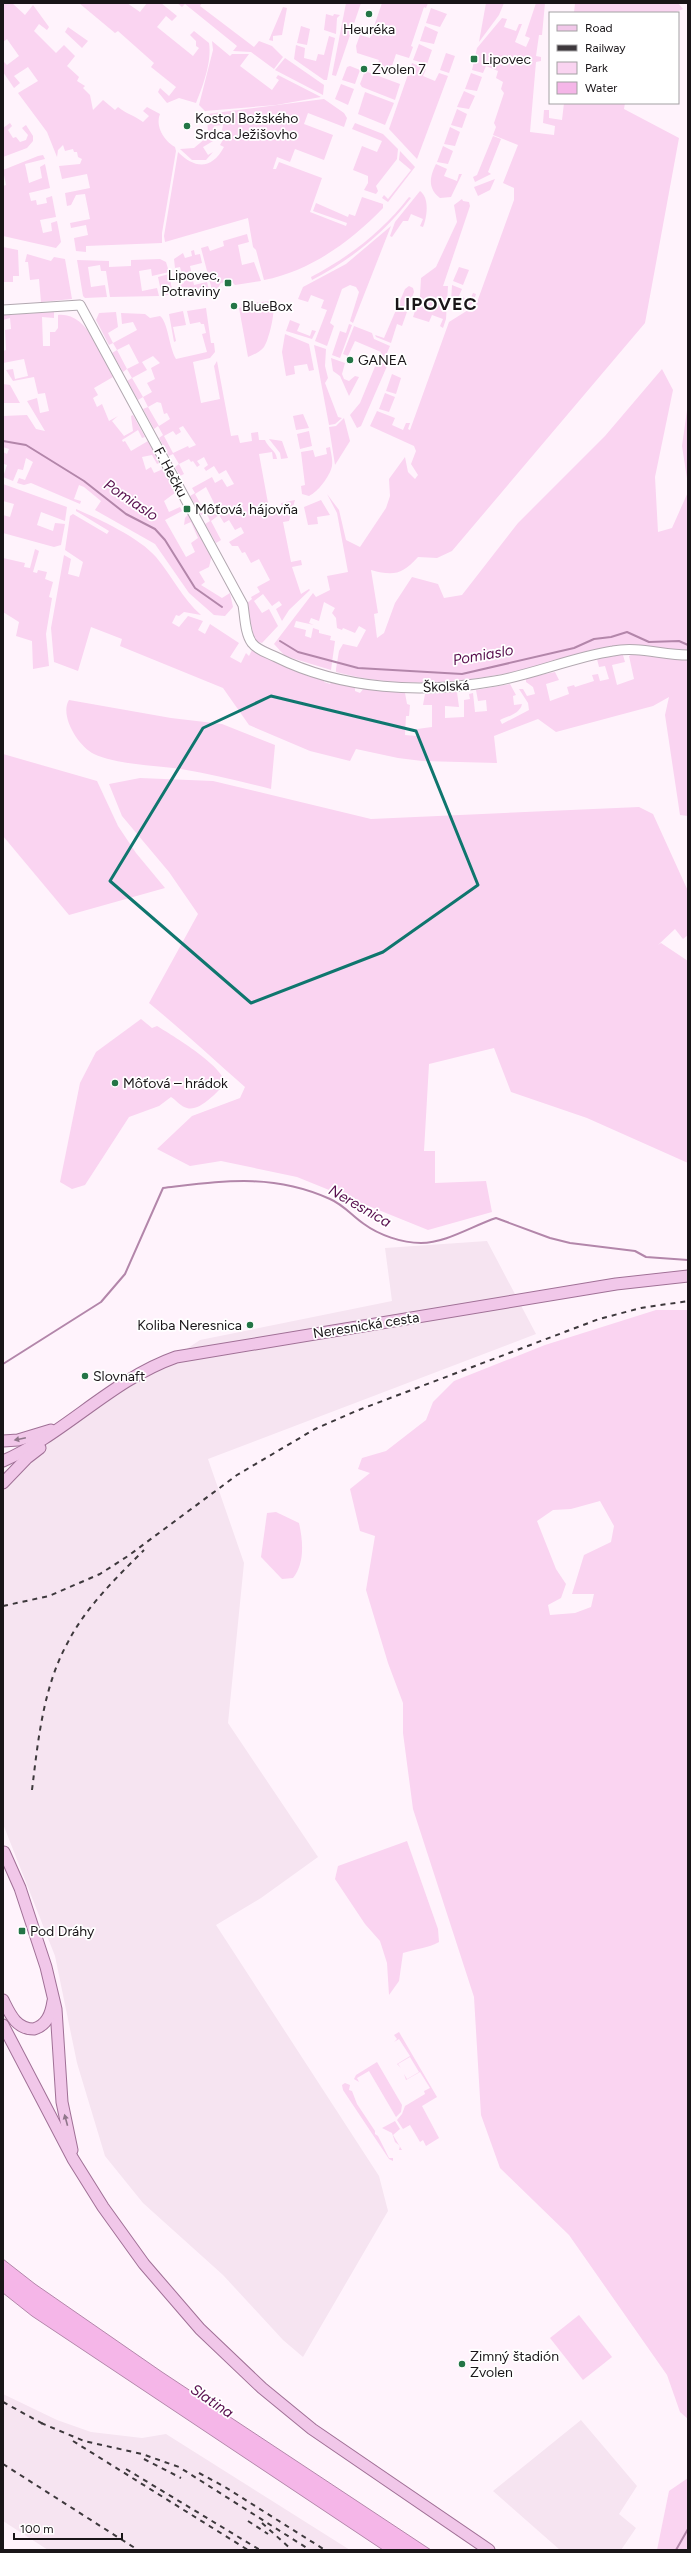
<svg xmlns="http://www.w3.org/2000/svg" width="691" height="2553" font-family="Figtree,sans-serif">
	<style>
		.built { fill: #f6e4f1 }
		.green { fill: #fad4f1; fill-rule: evenodd }
		.water { fill: #f5b6e8; stroke: #b386aa }
		.lines { fill: none; stroke-linecap: round; stroke-linejoin: round }
		.stream { stroke: #b386aa; stroke-width: 2 }
		.minor-casing { stroke: #b2a8b0; stroke-width: 11 }
		.major-casing { stroke: #a07096; stroke-width: 13 }
		.minor { stroke: #fff; stroke-width: 9 }
		.major { stroke: #f1c7e9; stroke-width: 11 }
		.rail { stroke: #3d383c; stroke-width: 2; stroke-dasharray: 5 5; stroke-linecap: butt }
		.oneway { fill: #90778b }
		.marked { fill: none; stroke: #0f766e; stroke-width: 3; stroke-linejoin: round }
		.poi-dot { fill: #237546; stroke: #fff; stroke-width: 1.5 }
		.labels { text-anchor: middle; stroke-width: 3.5; stroke-linejoin: round; paint-order: stroke }
		.poi-label { font-size: 14px; fill: #191518; stroke: #fff; text-anchor: start }
		.street-label { font-size: 14px; fill: #191518; stroke: #fff }
		.water-label { font-size: 15px; font-style: italic; fill: #580f4e; stroke: #fff }
		.district-label { font-size: 18px; font-weight: bold; letter-spacing: 1px; fill: #191518; stroke: #fff }
	</style>
	<rect width="100%" height="100%" fill="#fff3fc"/>
	<g class="built">
		<path d="M487,1241L536,1334L208,1459L244,1563L228,1723L318,1857L261,1898L216,1925L379,2176L388,2211L303,2357L283,2340L223,2275L143,2203L105,2156L77,2063L55,1956L3,1824V1472L200,1340L392,1301L385,1248Z"/>
		<path d="M3,2394L57,2420L91,2432L142,2438L166,2434L350,2550H48L3,2521Z"/>
		<path d="M581,2420L637,2486L619,2514L636,2528L621,2550H560L493,2491Z"/>
	</g>
	<g class="green">
		<path d="M12,3L25,15L33,5L49,27L47,30L39,24L34,31L56,53L64,45L75,56L67,66L79,77L77,81L85,86L83,88L90,95L93,110L103,100L115,110L118,107C126,114 134,115 143,122L149,116L143,111L147,107L160,114C155,126 164,141 175,147L176,151L162,233V252V243L86,246V252L76,251L74,238L88,235L86,225L71,228L70,223L90,219L85,194L76,195L71,205L67,206L65,193L90,188L87,174L62,179L59,166L80,164L82,159L78,157L77,152H74L73,149L65,151L63,145L58,150L57,157L47,132L18,93L38,81L28,67L14,76L20,83L14,88L3,72V61L7,65L19,56L7,39L3,42V4Z"/>
		<path d="M79,3H127L140,12L147,3H161L177,16L172,21L166,16L157,27L193,56L199,48L196,46V41L190,35L194,31L209,43C212,61 203,86 196,103L179,98L167,103L158,92L160,88L169,96L176,87L151,67L154,63L118,31L115,33Z"/>
		<path d="M177,3H202L200,6L254,47L259,41L272,46L283,57L274,69L251,52L233,51L237,46L185,4L182,7Z"/>
		<path d="M346,3H361L336,76L332,75Z"/>
		<path d="M382,3H428L426,8L424,7L411,46L413,47L409,58L396,54L389,75L376,70L379,60L357,53L356,46L360,35L370,38Z"/>
		<path d="M486,3H504L499,15L479,42Z"/>
		<path d="M536,3H545L542,35H539L536,56L541,57V61L536,62L530,132L554,135L555,126L543,123L544,110H549V118L562,120L564,103H625L624,109L679,138L645,323L452,551L437,558L418,557C402,575 393,576 371,570L378,613L374,614L377,638L384,633L395,603L412,577L438,584L444,598L462,595L518,523L605,436L662,369L673,390L655,477L658,532L672,528L688,492V816L680,815L665,715L669,697L653,706L556,732L538,719L494,736L497,763L422,761L398,758L356,749L350,761L310,751L249,725L223,688L120,646L122,639L91,627L78,671L54,662L51,628L64,555L71,559L68,574L79,577L83,562L65,550L70,516L73,514L107,534L109,531L76,511V509C99,519 140,538 156,557C172,576 182,598 201,615L184,612L179,616L176,615L172,623L179,627L188,616L203,621L198,630L205,634L210,624L239,643L230,657L241,663L246,653L249,656L252,650L310,677L311,674L325,678L324,682L330,684L332,680L355,686V691L360,693L364,688L405,693L407,704L410,705L409,716H406L405,735L417,736V729L432,727V705H423L425,694L457,692L459,707L445,706V718L464,717V700L470,699L469,694L473,693L475,712L487,711L486,700L478,701L476,690L510,684L516,695L513,696L514,705L522,704C520,714 508,716 500,720L502,724L529,710L528,703L519,689H523L527,696L535,694L533,687L526,682V678L555,672L559,680L546,684L550,701L569,694L567,687L574,685L575,687L594,681L592,675L598,674L600,681L609,679L605,666L599,667L597,659L620,654L623,655L625,662L612,665L617,685L634,679L629,656L646,647C611,644 585,656 552,664C480,680 408,692 336,672V669L339,651L343,644L357,647L366,630L359,626L355,633L343,628L342,630L337,628L336,618L332,613L335,608L324,602L319,621L311,618L309,623L314,625L296,621L294,627L306,630L305,636L311,638L313,628L319,630V633L331,636L330,640L335,641L331,670L285,656L274,644L313,593L316,597L330,590L327,576L348,572L337,513L327,494L339,510L346,540L360,547L386,508L390,496L389,479L405,457L408,472L415,479L418,475L411,464L416,451L414,446L370,426L377,411L395,418L392,425L403,430L406,423H410L408,429L410,430L449,322L476,305L514,200V188L503,183L518,145L493,135L496,127L494,123L504,93L501,89L503,82L496,78L498,71L486,66L483,73L472,70L477,48L502,18L507,19L504,27L516,31L519,24H522L515,42L526,47L530,38L525,36Z"/>
		<path d="M575,3H678L683,9L674,13H574Z"/>
		<path d="M283,7L287,8L282,35L273,36V41L269,40Z"/>
		<path d="M431,8L447,14L440,27L426,23Z"/>
		<path d="M326,14L333,16L334,14L340,15L337,18L336,34L324,30Z"/>
		<path d="M301,26L310,29L307,45L297,43Z"/>
		<path d="M425,26L438,32L434,44L420,41Z"/>
		<path d="M68,27L88,41L82,48L65,32Z"/>
		<path d="M329,36L335,38L327,80H324L294,59L296,45L305,48L304,58L316,61L318,54L324,55Z"/>
		<path d="M212,41L230,56L232,54H249L240,66L272,90L279,80L276,78L278,75L321,97L276,105L205,111L199,105L213,50Z"/>
		<path d="M419,44L432,50L427,64L413,60Z"/>
		<path d="M446,53L455,56L449,73L440,70Z"/>
		<path d="M285,58L324,85L323,95L275,70Z"/>
		<path d="M412,63L426,69L423,76L435,81L439,73L448,76L417,159L389,129Z"/>
		<path d="M350,66L360,70L355,84L342,80L347,67Z"/>
		<path d="M365,71L400,84L395,100L362,87L360,84Z"/>
		<path d="M471,73L482,77L477,91L465,89Z"/>
		<path d="M341,84L354,89L348,105L335,99Z"/>
		<path d="M464,91L475,96L469,109L457,107Z"/>
		<path d="M365,92L394,103L385,125L358,114Z"/>
		<path d="M324,99L344,113L347,118L344,127L308,113L304,124L333,135L324,160L295,149L290,162L277,157L273,169H276L279,162L322,178L310,212L346,226L347,223L313,211L316,203L348,217L349,214L355,216L362,197L383,204V208C351,241 311,271 264,280L256,250L253,247L248,218L165,242L164,236L178,152C194,168 211,171 224,147L220,145L224,138L221,136L223,125L214,126L215,137L208,135L207,114Z"/>
		<path d="M457,109L467,114L462,128L451,125Z"/>
		<path d="M10,123L12,126L8,130L13,138L16,137L20,142L26,140L28,135L22,128L26,125L33,136V141L27,148L3,157V128Z"/>
		<path d="M355,123L383,134L398,149L397,159L376,186L378,191L376,194L364,190L368,183V176L353,170L362,146L377,152L382,141L352,129Z"/>
		<path d="M450,127L460,132L455,146L444,144Z"/>
		<path d="M493,136L501,139L488,172L491,174L475,182L473,177L477,175Z"/>
		<path d="M206,138L213,141L203,147L208,155L213,152L206,160H192L180,149L194,148Z"/>
		<path d="M443,146L453,151L448,164L437,162Z"/>
		<path d="M400,151L415,167L388,202L382,198L384,195L388,199L411,170L399,160Z"/>
		<path d="M38,156L43,155L45,159L25,164L29,183L42,178L40,167L45,164L50,188L29,193L31,201L36,200L37,205L47,203L46,198L52,196L56,217L40,220L43,233L52,231L51,223L57,221L61,242L56,248L3,236V186L6,185L3,170Z"/>
		<path d="M436,164L447,169L444,176L457,181L459,174H462L451,197L440,198C427,188 430,176 436,164Z"/>
		<path d="M495,179L490,190L478,196L474,187Z"/>
		<path d="M420,191C430,198 427,218 423,227L420,226L423,219L411,214L408,221H403L392,237L390,236L395,222Z"/>
		<path d="M409,197L411,198C384,233 351,260 312,280L311,277C349,257 383,231 409,197Z"/>
		<path d="M462,199L463,201L469,202L470,206L443,286H448L446,319L443,328L440,326L443,319L432,315L429,322L413,317L420,296L421,278L436,267L457,222L454,205Z"/>
		<path d="M391,226L353,323L350,321L359,292L356,287L350,285L342,289L330,323L334,326L327,346L315,341L327,310L321,308L324,300L311,295L308,302L298,299L303,287L346,264Z"/>
		<path d="M247,234L249,242L238,245L242,265L254,262L261,281L235,285L231,281L221,283L218,288L212,290L201,248L208,246L210,251L224,246L223,241Z"/>
		<path d="M3,247L18,250L19,276H13V282H3Z"/>
		<path d="M194,250L195,255L200,254L202,263L190,266L194,285L207,282L209,290L185,295L179,285L184,283L180,267L175,268L174,259L183,253L185,258L192,256L191,251Z"/>
		<path d="M27,254L51,261L54,257L65,259L72,299L41,302L39,279L30,280L28,262H25Z"/>
		<path d="M160,259L166,262L169,272L152,276L151,269L139,271L142,291L157,288L159,296L110,297L106,271H101L100,265L88,267L91,287L105,285L107,297L85,298L83,296L77,260L109,261V267L131,266V260Z"/>
		<path d="M459,267L469,270L463,285L453,281Z"/>
		<path d="M169,274L173,294L162,296L158,277Z"/>
		<path d="M452,285L462,289L459,296L470,300L473,293L476,294L473,303L461,312L457,304L451,301Z"/>
		<path d="M409,286L413,288L414,292L402,326L397,324L391,343L376,337L375,335L384,338L405,289Z"/>
		<path d="M272,301C277,307 269,340 264,347C260,352 253,355 248,357L239,308L242,307L241,304Z"/>
		<path d="M206,308L211,343H214L215,352L210,358L193,362L201,403L220,399L214,366L217,361L231,436L238,435L240,443L252,441L251,433L258,432L259,440H265C268,448 276,450 277,459H273L272,452L259,454L270,514L282,512L281,503L295,500L289,521L283,522L291,562L301,560L302,565L292,567L301,594L309,589L310,590L289,610L282,621L276,609L282,605L279,601L272,606L263,594L254,601L262,613L269,609L278,626L262,643L255,641L246,604L252,599L251,597L260,592L257,587L270,580L259,559L251,563L245,552L242,553L238,546H232L229,542L244,533L241,527L235,530L229,520L224,523L219,515L211,521L221,540L216,543L205,524L210,521L206,512L201,515L190,496L195,493L192,488L212,477L215,483L222,479L227,487L234,484L226,470L219,474L214,466L206,471L204,468L208,465L204,457L197,461L200,465L197,467L193,461L191,462L189,459L179,464L184,474L180,476L175,467L179,464L173,454L169,456L159,438L163,435L158,426L154,429L143,409L148,407L143,397L138,400L127,381L132,378L127,369L123,372L112,353L117,350L113,343L109,345L96,320L99,313L116,312L118,327L108,333L113,343L137,330L133,322L122,324L121,313L145,314L150,318L160,316C168,322 169,347 176,359L207,352L202,334L206,333L204,324H201L200,322L190,324L187,311ZM129,344L139,363L127,369L117,350ZM153,356L160,363L151,368L155,379L147,383L152,392L143,397L132,378L147,370L142,362ZM157,402L161,403L164,414L167,413L170,419L159,426L148,407ZM183,426L196,445L189,448L188,446L173,453L164,436L173,431L176,435L181,432L179,428ZM206,487L216,507L205,512L195,494Z"/>
		<path d="M183,311L186,325L173,327L176,341L174,342L169,314Z"/>
		<path d="M54,312V318L42,317L43,346H50V332H55L58,328V315C88,312 101,356 113,377L94,388L98,395L93,398L97,407L102,404L109,421L118,416L112,421L124,436L133,431L131,416L133,415L145,437L142,438L138,430L122,440L123,442L125,441L131,451L148,441L159,463L157,464L152,455L142,457L146,470L151,467L154,473L163,469L176,492L164,501L169,512L180,507L182,511L165,520L186,557L195,552L191,543L198,538L191,522L184,525L185,518L189,513L212,555L209,567L199,572L205,582L201,585L222,598L230,593L233,607L225,616L214,615L189,593L155,544L95,510L101,501L84,487L79,485L74,499L81,501L80,504L31,483L24,485L17,483L19,478L25,480L33,462L26,458L23,470L18,469L13,481L3,477L7,465L4,464L3,452L7,454L9,449L3,447V416L27,415L36,429L45,431L27,401L37,398L40,413L49,411L45,393L38,394L34,377L13,381L6,370L13,369L15,379L28,376L24,359L3,363V351L6,350L5,330L11,329L10,318L3,320V315Z"/>
		<path d="M290,320L300,324L297,331L310,336L312,330L316,331L312,339L286,331Z"/>
		<path d="M349,324L352,325L340,358L332,355L340,331L346,333Z"/>
		<path d="M354,326L372,333L374,339L390,346L386,355L391,357L361,426L357,428L350,415L360,403L381,352L355,341L348,356L343,354Z"/>
		<path d="M285,334L309,344L314,370L309,371L307,364L294,366L295,374L286,376L282,352Z"/>
		<path d="M314,345L326,349L325,366L328,378L325,383L338,417L342,418L335,424L329,425Z"/>
		<path d="M331,358L345,363L342,374L344,379L349,381L355,376L359,377L349,396L340,376L333,371Z"/>
		<path d="M392,374L401,378L396,394L386,391Z"/>
		<path d="M3,384L10,385L20,403H3Z"/>
		<path d="M385,393L395,397L389,412L379,409Z"/>
		<path d="M688,403V485L682,446Z"/>
		<path d="M303,414L309,428L296,430L293,416Z"/>
		<path d="M344,418L350,441L335,465L329,427L336,426Z"/>
		<path d="M309,431L312,446L300,449L297,434Z"/>
		<path d="M269,439L282,441L288,458L281,459L280,453Z"/>
		<path d="M330,447C331,453 333,460 332,466C330,476 318,492 309,496L302,494L301,486L305,485L301,452L313,450L315,457L327,454L326,448Z"/>
		<path d="M3,484L67,507L65,521L41,512L37,525L53,531L55,523L65,524L61,545L54,547L3,533V515L10,517L14,504L3,501Z"/>
		<path d="M321,500L330,515L317,517L318,524L308,525L304,507Z"/>
		<path d="M35,549L39,551L33,572L37,573L38,570L47,572L45,579L53,582L49,597L52,598L46,634L49,666L33,669L32,641L16,636L19,622L3,612V558L25,563L24,567L30,568Z"/>
		<path d="M69,700L171,718L222,724L275,745L271,789C242,782 212,774 181,769C158,766 114,764 94,754C79,747 59,716 69,700Z"/>
		<path d="M3,754L97,781L118,826L136,853L165,888L69,915L3,836Z"/>
		<path d="M140,778L213,781L371,819L639,807L653,814L688,891V935L683,939L675,929L658,945L661,943L688,961V1163L587,1118L511,1092L494,1048L429,1064L424,1151H435V1183L486,1181L492,1212L428,1230L297,1177L221,1161L190,1166L157,1149L192,1116L240,1098L245,1087C213,1059 182,1030 149,1003L198,914L169,872L122,816L109,784Z"/>
		<path d="M141,1019L152,1028L157,1026C170,1034 229,1069 224,1085C216,1093 199,1112 187,1108C181,1107 176,1100 171,1097L159,1106L129,1117L85,1185L72,1189L60,1182L80,1083L96,1052Z"/>
		<path d="M656,1310H688V2419L680,2412L667,2375L569,2235L500,2168L481,2115L474,1997L413,1809L403,1733V1703L388,1663L366,1590L375,1536L360,1531L350,1489L370,1473L358,1469L362,1458L386,1451L426,1420L433,1402L454,1381L545,1345ZM600,1501L614,1526L611,1542L584,1555L572,1594H594L591,1607L575,1613L550,1615L548,1605L561,1598L566,1584L556,1569L537,1521L553,1510L571,1509Z"/>
		<path d="M276,1512L299,1523C303,1541 305,1563 293,1578L282,1579L261,1557L267,1513Z"/>
		<path d="M407,1841L438,1929L439,1942C429,1948 415,1949 403,1953L399,1981L389,1995L387,1963L380,1941L365,1924L335,1879L338,1866Z"/>
		<path d="M399,2032L437,2097L422,2106L439,2138L426,2146L423,2140L420,2142L410,2125L403,2129L397,2120L402,2114L405,2106L425,2094L424,2091L430,2088L420,2072L406,2080L404,2074L407,2079L419,2072L410,2057L398,2064L401,2068L397,2064L410,2056L399,2039L394,2042L397,2039L394,2035Z"/>
		<path d="M377,2062L402,2105L401,2112L396,2117L369,2071L357,2078L359,2082L354,2079L356,2075Z"/>
		<path d="M345,2083L350,2085L349,2090L352,2091L357,2104L375,2131V2134L378,2136L389,2158H393V2161L389,2159L343,2090L342,2085Z"/>
		<path d="M395,2121L400,2129L393,2135L402,2150H399L400,2146L395,2142L392,2133L382,2128Z"/>
		<path d="M579,2315L612,2357L583,2380L550,2338Z"/>
		<path d="M688,2478V2550H657L669,2491Z"/>
	</g>
	<path class="water" d="M3,2259L35,2284L162,2372L431,2550H383L32,2316L3,2293Z"/>
	<g class="lines">
		<g class="stream">
			<path d="M3,441L26,445L84,481L126,514L155,529L165,540L195,588L222,607"/>
			<path d="M280,641L298,652L358,668L462,674L574,648L594,639L611,637L627,632L649,642L679,641L688,645"/>
			<path d="M3,1364L101,1302L125,1274L163,1188C224,1181 272,1173 330,1199C344,1205 352,1216 364,1224C379,1235 402,1243 421,1243C446,1243 472,1226 496,1218L550,1238L570,1243L635,1251L646,1257L688,1260"/>
			<path d="M676,2550L688,2529"/>
		</g>
		<defs>
			<path id="minor" d="M3,310L80,305L243,605C245,617 245,634 252,643C257,650 268,653 276,657C342,690 423,694 495,681C535,674 573,657 613,651C638,646 662,655 688,655"/>
			<g id="major">
				<path d="M3,1441L18,1440L51,1430"/>
				<path d="M3,1461C65,1434 111,1380 176,1357L616,1284L688,1276"/>
				<path d="M3,1483L27,1458L40,1448"/>
				<path d="M4,1852L20,1888L46,1967L56,2009L62,2102L72,2150"/>
				<path d="M3,2000C10,2014 16,2029 34,2029C47,2025 51,2014 53,2001"/>
				<path d="M3,2025L73,2159L103,2207L144,2264L200,2329L262,2388L312,2429L489,2550"/>
			</g>
		</defs>
		<use href="#minor" class="minor-casing"/>
		<use href="#major" class="major-casing"/>
		<use href="#minor" class="minor"/>
		<use href="#major" class="major"/>
		<g class="rail">
			<path d="M3,1606L49,1596L100,1574L128,1556L237,1475L315,1429L356,1411L599,1319L641,1308L688,1301"/>
			<path d="M32,1790C38,1741 43,1687 68,1642C86,1607 116,1578 144,1550"/>
			<path d="M3,2402L45,2425"/>
			<path d="M41,2423L84,2441L142,2454L179,2467L310,2550"/>
			<path d="M73,2441L248,2550"/>
			<path d="M144,2459L181,2478"/>
			<path d="M3,2464L138,2550"/>
			<path d="M126,2469L260,2550"/>
			<path d="M199,2473L225,2487L325,2550"/>
			<path d="M248,2521L268,2534"/>
			<path d="M262,2523L292,2550"/>
		</g>
	</g>
	<defs><path id="oneway-solid" d="M-6-.8H1V-3.2L6.5 0L1 3.2V.8H-6Z"/></defs>
	<g class="oneway">
		<use href="#oneway-solid" transform="translate(20 1439) rotate(168)"/>
		<use href="#oneway-solid" transform="translate(66 2120) rotate(-105)"/>
	</g>
	<path class="marked" d="M271,696L416,731L478,885L383,952L251,1003L110,881L203,728Z"/>
	<g class="poi-dot">
		<circle cx="369" cy="14" r="4"/>
		<rect x="470" y="55" width="8" height="8" rx="2"/>
		<circle cx="364" cy="69" r="4"/>
		<circle cx="187" cy="126" r="4"/>
		<rect x="224" y="279" width="8" height="8" rx="2"/>
		<circle cx="234" cy="306" r="4"/>
		<circle cx="350" cy="360" r="4"/>
		<rect x="183" y="505" width="8" height="8" rx="2"/>
		<circle cx="115" cy="1083" r="4"/>
		<circle cx="250" cy="1325" r="4"/>
		<circle cx="85" cy="1376" r="4"/>
		<rect x="18" y="1927" width="8" height="8" rx="2"/>
		<circle cx="462" cy="2364" r="4"/>
	</g>
	<g class="labels">
		<g class="poi-label">
			<text x="369" y="34" text-anchor="middle">Heuréka</text>
			<text x="482" y="64">Lipovec</text>
			<text x="372" y="74">Zvolen 7</text>
			<text x="195" y="123">Kostol Božského<tspan x="195" dy="16">Srdca Ježišovho</tspan></text>
			<text x="220" y="280" text-anchor="end">Lipovec,<tspan x="220" dy="16">Potraviny</tspan></text>
			<text x="242" y="311">BlueBox</text>
			<text x="358" y="365">GANEA</text>
			<text x="195" y="514">Môťová, hájovňa</text>
			<text x="123" y="1088">Môťová – hrádok</text>
			<text x="242" y="1330" text-anchor="end">Koliba Neresnica</text>
			<text x="93" y="1381">Slovnaft</text>
			<text x="30" y="1936">Pod Dráhy</text>
			<text x="470" y="2361">Zimný štadión<tspan x="470" dy="16">Zvolen</tspan></text>
		</g>
		<g class="street-label">
			<text transform="translate(171 472) rotate(62)" y="5">F. Hečku</text>
			<text transform="translate(446 686) rotate(-3)" y="5">Školská</text>
			<text transform="translate(366 1325) rotate(-9)" y="5">Neresnická cesta</text>
		</g>
		<g class="water-label">
			<text transform="translate(131 500) rotate(34)" y="5">Pomiaslo</text>
			<text transform="translate(483 655) rotate(-10)" y="5">Pomiaslo</text>
			<text transform="translate(360 1206) rotate(30)" y="5">Neresnica</text>
			<text transform="translate(212 2401) rotate(34)" y="5">Slatina</text>
		</g>
		<g class="district-label">
			<text x="436" y="310">LIPOVEC</text>
		</g>
	</g>
	<rect width="691" height="2553" fill="none" stroke="#191518" stroke-width="8"/>
	<rect x="549" y="12" width="130" height="92" fill="#ffffff" stroke="#a3a1a3"/>
	<rect x="557" y="25" width="20" height="6" fill="#f1c7e9" stroke="#a3a1a3"/>
	<text x="585" y="32" font-size="12" fill="#191518">Road</text>
	<rect x="557" y="45" width="20" height="6" fill="#3d383c" stroke="#a3a1a3"/>
	<text x="585" y="52" font-size="12" fill="#191518">Railway</text>
	<rect x="557" y="62" width="20" height="12" fill="#fad4f1" stroke="#a3a1a3"/>
	<text x="585" y="72" font-size="12" fill="#191518">Park</text>
	<rect x="557" y="82" width="20" height="12" fill="#f5b6e8" stroke="#a3a1a3"/>
	<text x="585" y="92" font-size="12" fill="#191518">Water</text>
	<path d="M14 2533v6h108v-6" fill="none" stroke="#191518" stroke-width="2"/>
	<text x="20" y="2533" font-size="12" fill="#191518" stroke="#ffffff" stroke-width="3" paint-order="stroke">100 m</text>
</svg>
